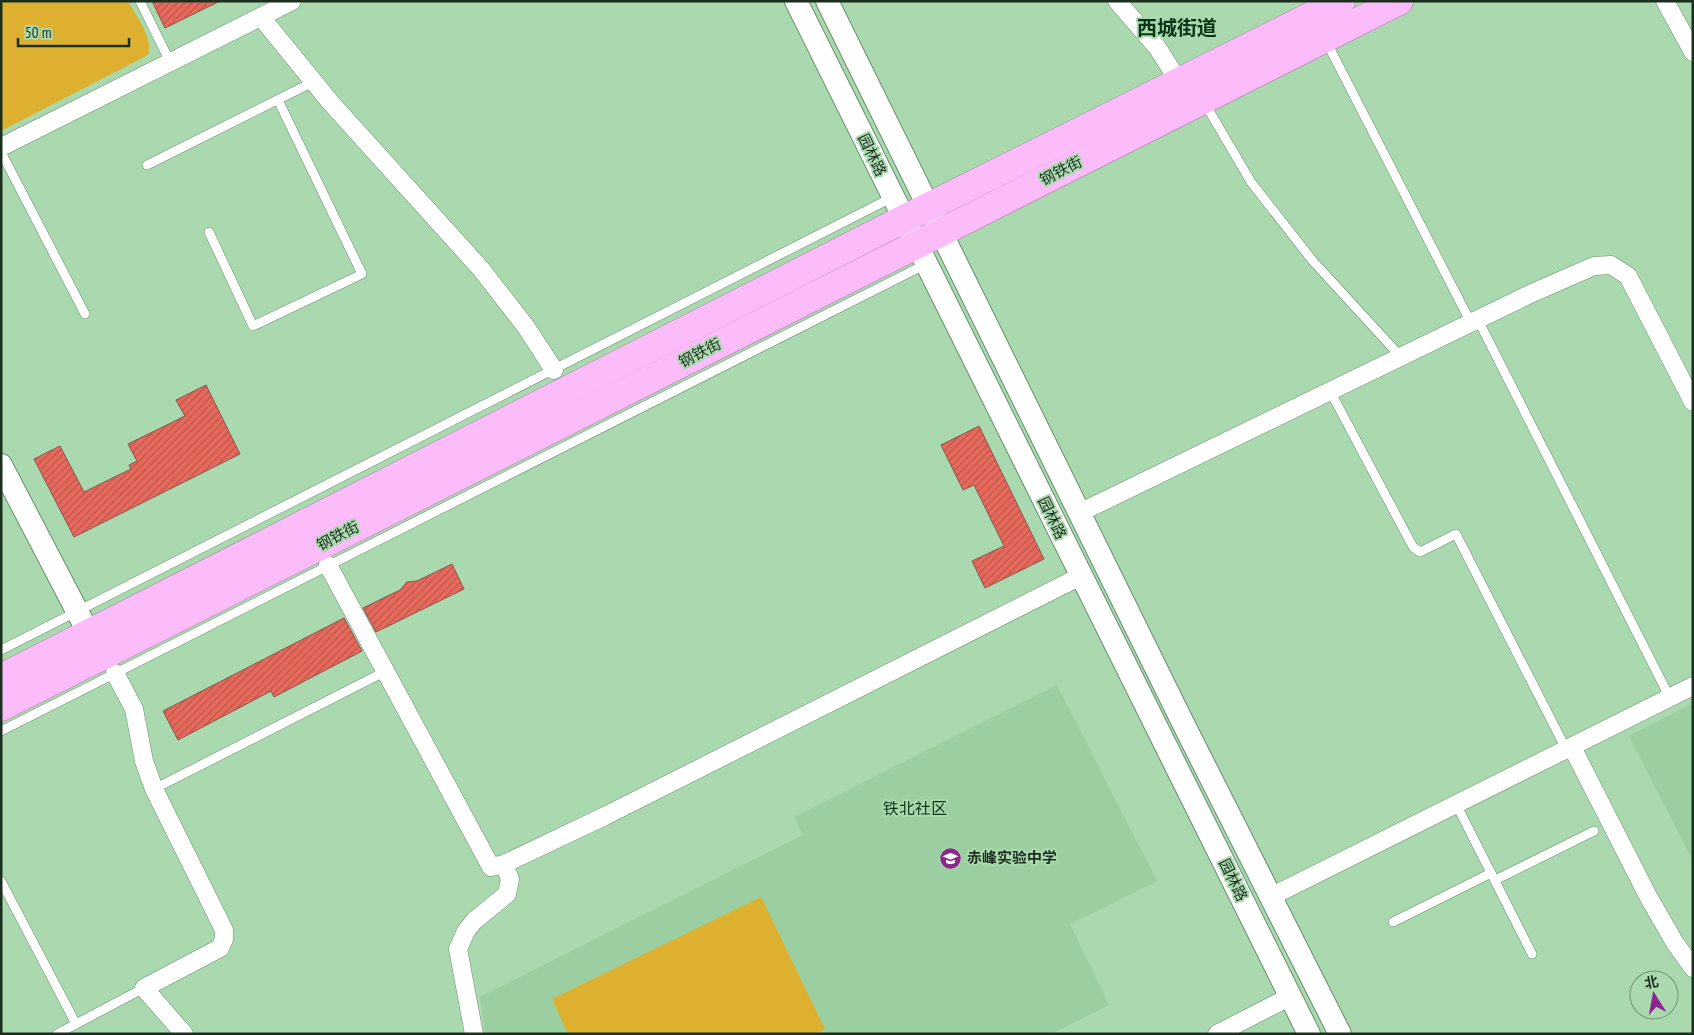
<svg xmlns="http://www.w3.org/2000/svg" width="1694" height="1035" font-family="'PT Sans Narrow','Noto Sans SC',sans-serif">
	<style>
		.built { fill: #9bcfa1 }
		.grass { fill: #ddb02f }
		.building { fill: url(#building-hatch); stroke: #8b554d }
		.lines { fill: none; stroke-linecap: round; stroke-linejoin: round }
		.service-casing { stroke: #64906a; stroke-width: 10 }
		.minor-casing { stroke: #64906a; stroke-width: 19 }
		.tertiary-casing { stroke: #64906a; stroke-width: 24 }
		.trunk-casing { stroke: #ad80ac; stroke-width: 29 }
		.service { stroke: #fff; stroke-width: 9 }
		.minor { stroke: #fff; stroke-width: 18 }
		.tertiary { stroke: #fff; stroke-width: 22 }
		.trunk { stroke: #fcbcfa; stroke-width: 28 }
		.labels { text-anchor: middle; stroke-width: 4; stroke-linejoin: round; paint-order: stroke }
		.street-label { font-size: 15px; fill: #1c2e1e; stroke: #aad8af }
		.poi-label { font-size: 15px; font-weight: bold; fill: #1c2e1e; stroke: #aad8af; text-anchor: start }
		.neighbourhood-label { font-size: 16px; fill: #0a3615; stroke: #aad8af }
		.district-label { font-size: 20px; font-weight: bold; fill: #0a3615; stroke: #aad8af }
	</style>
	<defs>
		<pattern id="building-hatch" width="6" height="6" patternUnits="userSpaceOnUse" patternTransform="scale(1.25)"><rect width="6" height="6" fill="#e6695c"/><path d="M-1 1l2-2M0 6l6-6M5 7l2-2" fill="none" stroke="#ba574b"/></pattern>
	</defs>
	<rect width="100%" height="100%" fill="#aad8af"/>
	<g class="built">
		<path d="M1057,685L1157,881L1070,924L1109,1005L1051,1034H485L480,997L803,835L794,817Z"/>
		<path d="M1693,703V861L1629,736Z"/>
	</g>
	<g class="grass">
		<path d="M1,1H128C136,16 154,38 148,55L1,131Z"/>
		<path d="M761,897L825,1029L815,1034H568L552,999Z"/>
	</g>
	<g class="building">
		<path d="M152,1H220L165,28Z"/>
		<path d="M206,385L240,454L74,537L34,459L60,446L84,492L131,469L129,465L137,461L128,444L185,416L176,400Z"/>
		<path d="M979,426L1044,559L985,588L972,561L1004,546L974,485L963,490L941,445Z"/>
		<path d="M452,564L464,589L376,632L363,608L400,590L407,582L417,581Z"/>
		<path d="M344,618L362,651L274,697L271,691L178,740L163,711Z"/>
	</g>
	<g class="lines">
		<defs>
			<g id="service">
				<path d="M140,1L170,62"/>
				<path d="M1326,41L1471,323"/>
				<path d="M1204,102L1251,182L1312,260L1401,357"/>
				<path d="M1,152L85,314"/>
				<path d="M147,165L313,82"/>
				<path d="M209,232L253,326L362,274L278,100"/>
				<path d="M1478,320L1670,698"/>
				<path d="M1330,391L1413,547L1420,552L1456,534L1566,749"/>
				<path d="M1,650L893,197"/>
				<path d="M1,731L926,264"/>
				<path d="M154,789L386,671"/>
				<path d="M1456,804L1532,954"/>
				<path d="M1495,880L1594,831"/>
				<path d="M1,881L76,1024"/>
				<path d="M1393,922L1491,873"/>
				<path d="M57,1034L144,988"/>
			</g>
			<g id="minor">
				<path d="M1117,1L1157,47L1179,82"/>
				<path d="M1665,1L1693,52"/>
				<path d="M261,17L331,103L481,269L526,327L554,370"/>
				<path d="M1,147L292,1"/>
				<path d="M1079,513L1530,294L1594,266L1611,265L1628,276L1693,402"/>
				<path d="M328,565L491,867L504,864L605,816L1081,576"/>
				<path d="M115,673L134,709L144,761L154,789L224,930V939L220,948L144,988L184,1034"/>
				<path d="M1572,747L1649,898L1675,943L1693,968"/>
				<path d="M1270,897L1693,686"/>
				<path d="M474,1034L458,949L466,931L474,921L507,894L510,879L504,864"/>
				<path d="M1217,1034L1291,996"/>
			</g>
			<g id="tertiary">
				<path d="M796,1L1309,1034"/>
				<path d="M827,1L1185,727L1340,1034"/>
				<path d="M1,465L89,634"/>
			</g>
			<g id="trunk">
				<path d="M1,678L904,219L1341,1"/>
				<path d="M1,707L1399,1"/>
			</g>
		</defs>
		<use href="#service" class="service-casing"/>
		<use href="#minor" class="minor-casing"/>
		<use href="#tertiary" class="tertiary-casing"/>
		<use href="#trunk" class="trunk-casing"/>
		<use href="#service" class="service"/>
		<use href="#minor" class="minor"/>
		<use href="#tertiary" class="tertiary"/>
		<use href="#trunk" class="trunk"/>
	</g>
	<defs>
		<symbol id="school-disc" viewBox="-11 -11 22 22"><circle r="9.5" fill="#8c258c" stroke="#aad8af"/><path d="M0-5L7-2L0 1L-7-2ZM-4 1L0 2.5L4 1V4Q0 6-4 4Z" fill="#fff"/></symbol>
	</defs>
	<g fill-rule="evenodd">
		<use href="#school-disc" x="938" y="846" width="25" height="25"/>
	</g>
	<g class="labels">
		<g class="street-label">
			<text transform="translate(872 155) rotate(64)" y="5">园林路</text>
			<text transform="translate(1061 171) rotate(-27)" y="5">钢铁街</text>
			<text transform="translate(700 353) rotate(-27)" y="5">钢铁街</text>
			<text transform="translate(1052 518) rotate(64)" y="5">园林路</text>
			<text transform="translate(338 536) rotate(-27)" y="5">钢铁街</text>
			<text transform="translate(1233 880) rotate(64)" y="5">园林路</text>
		</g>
		<g class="poi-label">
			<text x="967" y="863">赤峰实验中学</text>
		</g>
		<g class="neighbourhood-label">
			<text x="915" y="814">铁北社区</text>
		</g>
		<g class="district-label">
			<text x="1177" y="35">西城街道</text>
		</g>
	</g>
	<rect width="1694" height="1035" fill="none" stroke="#1c2e1e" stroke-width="5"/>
	<g transform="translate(1654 995) rotate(349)"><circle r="24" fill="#aad8af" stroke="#719475"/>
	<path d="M0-4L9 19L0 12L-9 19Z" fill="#8c258c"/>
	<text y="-8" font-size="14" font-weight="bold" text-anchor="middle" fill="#1c2e1e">北</text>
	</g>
	<path d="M18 38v8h111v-8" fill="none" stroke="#1c2e1e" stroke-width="2.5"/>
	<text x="25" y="38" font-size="15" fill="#1c2e1e" stroke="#aad8af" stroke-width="4" paint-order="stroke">50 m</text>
</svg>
